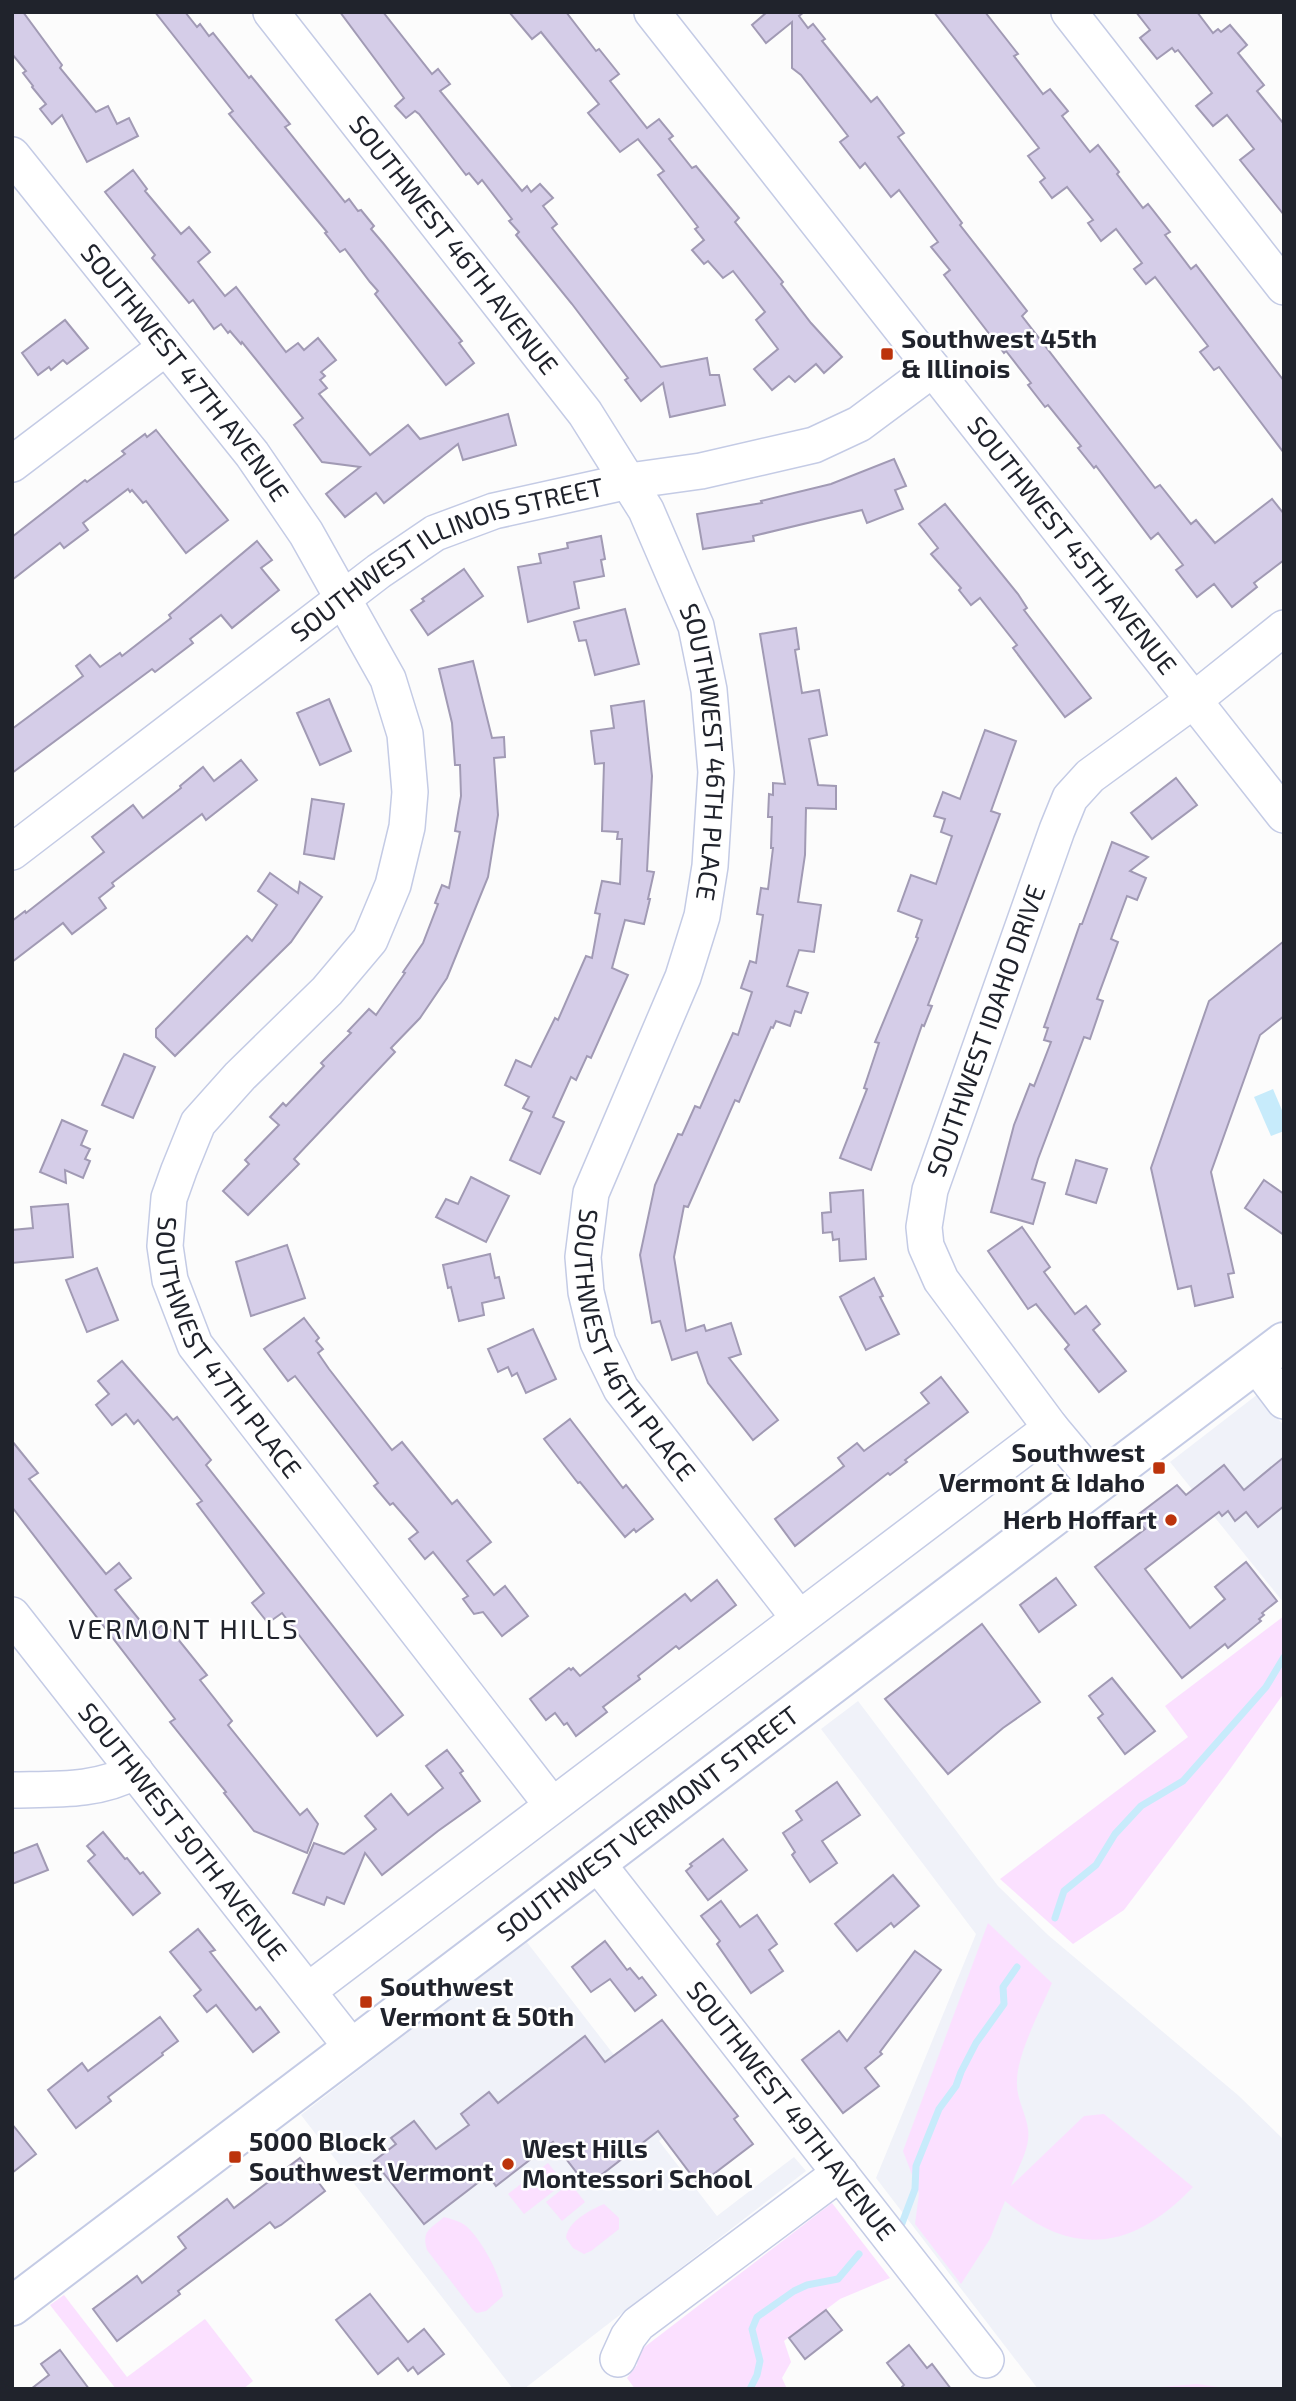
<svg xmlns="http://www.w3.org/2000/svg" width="1296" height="2401" font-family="'Exo 2',sans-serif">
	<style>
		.built { fill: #f0f2f9 }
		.green { fill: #fbe0ff }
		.water { fill: #c7ebfb }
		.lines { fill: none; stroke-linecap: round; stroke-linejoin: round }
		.stream { stroke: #c7ebfb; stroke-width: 7 }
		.building { fill: #d5cde8; stroke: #a19ab4; stroke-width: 2 }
		.minor-casing { stroke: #c4cbe5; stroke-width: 38 }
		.major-casing { stroke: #c4cbe5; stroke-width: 42 }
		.minor { stroke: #fff; stroke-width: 35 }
		.major { stroke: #fff; stroke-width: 38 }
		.poi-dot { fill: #bc330b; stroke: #fff; stroke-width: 2.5 }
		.labels { text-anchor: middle; stroke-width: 5; stroke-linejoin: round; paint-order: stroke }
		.street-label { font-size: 26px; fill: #20232c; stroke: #fff }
		.poi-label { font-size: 26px; font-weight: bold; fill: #20232c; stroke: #fff; text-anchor: start }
		.neighbourhood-label { font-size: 28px; letter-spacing: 2px; fill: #20232c; stroke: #fff }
	</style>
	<rect width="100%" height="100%" fill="#fcfcfc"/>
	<g class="built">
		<path d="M1258,1394L1284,1426V1603L1170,1462Z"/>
		<path d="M858,1701L998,1886L1048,1935L1239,2096L1284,2140V2389H1038L876,2178L976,1934L821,1729Z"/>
		<path d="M526,1941L672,2130L659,2141L717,2216L794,2157L806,2171L524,2389H513L301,2115Z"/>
	</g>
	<g class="green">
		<path d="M1284,1616V1693L1228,1772L1124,1910L1073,1944L1000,1879L1188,1737L1165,1706Z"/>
		<path d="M988,1923L1052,1983C1041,2009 1017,2054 1017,2081C1016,2099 1026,2113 1028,2129C1031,2148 1017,2169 1011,2186L1084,2116L1104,2114L1193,2187C1133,2250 1074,2259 1005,2201L990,2239L961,2284L915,2224L919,2193L903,2151Z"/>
		<path d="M548,2163L564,2183L524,2214L508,2194Z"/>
		<path d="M570,2183L585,2202L562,2221L546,2202Z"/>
		<path d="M832,2203L890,2278L840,2299L784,2341L791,2362L782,2378L787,2389H635L627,2378L637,2365L638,2352Z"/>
		<path d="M604,2204L619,2218V2229L591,2251L584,2254L573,2248L566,2238C567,2222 590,2210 604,2204Z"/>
		<path d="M444,2217C451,2219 460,2221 466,2226C482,2240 501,2276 503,2296L486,2311L477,2313L473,2310L427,2250C421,2230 431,2229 444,2217Z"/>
		<path d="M64,2295L127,2377L205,2319L253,2381L243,2389H116L50,2305Z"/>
		<path d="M1197,2384L1232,2389H1145L1149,2388Z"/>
	</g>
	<path class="water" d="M1273,1089L1284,1115V1131L1271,1136L1254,1097Z"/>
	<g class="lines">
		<g class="stream">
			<path d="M1055,1918L1064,1891L1096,1865L1115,1834L1141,1806L1183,1781L1266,1687L1284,1657"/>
			<path d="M901,2226L915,2189L916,2166L939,2109L956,2086L961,2072L976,2043L1004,2004L1003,1987L1017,1967"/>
			<path d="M750,2389L757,2375L760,2361L752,2329L757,2317L794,2291L807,2285L838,2279L859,2254"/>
		</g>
	</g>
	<g class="building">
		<path d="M12,12H23L62,65L60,68L96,112L108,106L117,124L129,118L138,136L87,162L62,115L52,124L40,109L46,104L32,87L33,86L23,73L26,71L12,54Z"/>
		<path d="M155,12H185L197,27L200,24L209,36L213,33L249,78L251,76L290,124L285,127L345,202L349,199L358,211L361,210L374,226L371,229L383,243L462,341L459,343L474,363L446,385L375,294L378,291L370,282L345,249L340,252L325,233L327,232L229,114L233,111Z"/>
		<path d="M340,12H383L432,74L438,69L450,84L440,91L522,191L527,186L531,192L540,184L553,198L543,206L557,224L552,228L661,367L707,358L710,375H719L725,405L670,417L663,383L641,401L625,380L628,378L572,304L516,235L519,232L509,221L512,219L482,180L478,184L469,173L466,175L419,114L415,111L406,118L395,106L404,98Z"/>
		<path d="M509,12H566L596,51L599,49L619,74L610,81L647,128L659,119L673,136L669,139L692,168L696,166L739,218L735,222L783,282L781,284L811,323L842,357L824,373L816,364L795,382L789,376L772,390L754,369L778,349L756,320L765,312L733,271L723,278L708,261L704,264L692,250L704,240L695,229L698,227L658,175L664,171L638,139L620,152L588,113L599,104L541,32L532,39Z"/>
		<path d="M767,12H804L799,16L808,28L813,24L825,39L822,41L871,102L877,97L904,133L898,137L962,223L960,225L1027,311L1022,316L1155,488L1160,485L1191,524L1196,520L1215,543L1272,499L1284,514V560L1254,583L1257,587L1232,607L1214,584L1197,597L1176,570L1183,565L1158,533L1151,539L1096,466L1094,468L1078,448L1081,446L1048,405L1045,407L1028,385L1031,383L1006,351L1004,353L944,275L950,270L931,247L938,242L899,190L891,197L865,163L860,168L840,142L848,136L801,75L792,68V22L766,43L752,25Z"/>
		<path d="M934,12H985L1018,54L1014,56L1043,94L1050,89L1068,111L1062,116L1090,152L1098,145L1119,172L1117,174L1143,208L1148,204L1170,232L1165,235L1191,269L1196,265L1284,381V453L1219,367L1214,370L1200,352L1208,346L1155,277L1146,284L1134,269L1142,263L1116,229L1101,241L1088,223L1093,220L1067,187L1052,198L1040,182L1045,178L1028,156L1039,148Z"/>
		<path d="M1136,12H1197L1213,33L1218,29L1221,32L1230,25L1247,45L1238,53L1264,85L1257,91L1284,124V215L1240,160L1254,149L1227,115L1213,126L1196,106L1212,93L1178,50L1175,52L1172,48L1157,59L1140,38L1150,30Z"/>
		<path d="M133,170L147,189L145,191L181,234L189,227L210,252L198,262L225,296L236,287L286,352L298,343L304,350L318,338L336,360L321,372L325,376L320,380L327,388L319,394L370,455L408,425L420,439L508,414L516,445L463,460L458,444L384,503L376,493L345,517L326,494L360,467L322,462L294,425L303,418L242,342L241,344L230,331L228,333L221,324L214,329L193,300L189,303L152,258L155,255L105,192Z"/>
		<path d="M65,320L88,348L67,364L63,360L51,370L49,367L38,375L22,353Z"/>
		<path d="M156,430L228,520L186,553L146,501L143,503L132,490L130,492L128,489L83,523L88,530L64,548L60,543L12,580V537L85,480L87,482L125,454L122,451L145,434L147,437Z"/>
		<path d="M894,459L906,486L895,490L903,509L867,523L862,510L753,536L754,541L703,549L697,514L762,503L761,501L831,484Z"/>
		<path d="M945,504L1018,594L1027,608L1024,610L1091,698L1065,717L1013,648L1017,645L980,598L971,605L959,590L961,588L931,554L938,548L919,524Z"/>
		<path d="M601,536L605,559L601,560L604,576L574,582L579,608L528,622L518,567L541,563L539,554L568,548L567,543Z"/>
		<path d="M257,541L272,560L261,568L279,590L232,628L221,615L190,639L193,643L155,672L152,669L12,773V729L83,676L76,666L90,655L100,667L120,653L122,656L171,618L169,615Z"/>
		<path d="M464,569L483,596L428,635L411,610L424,601L422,599Z"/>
		<path d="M625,609L639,664L595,675L586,640L579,641L574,622Z"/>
		<path d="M796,628L799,649L795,650L802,693L819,690L827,735L809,739L818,785L836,786V809L806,808L805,855L798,902L821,905L814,952L799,950L787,986L808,993L801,1013L795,1011L790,1026L776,1021L773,1028L771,1027L739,1102L735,1100L688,1207L684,1206L674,1257L686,1331L704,1325L706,1331L731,1323L741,1354L729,1358L778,1420L753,1440L708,1383L697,1352L672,1360L660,1321L652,1323L640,1255L655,1185L678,1134L682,1135L695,1106L700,1108L733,1033L738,1035L752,992L741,988L750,961L756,963L763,915L757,914L761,888L768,889L773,848H771L772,817H768L769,794L773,795V783L785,784L760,634Z"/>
		<path d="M473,661L492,738L504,737L505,757L494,758L498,815L488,877L447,978L420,1018L391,1048L395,1052L294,1159L299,1164L248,1215L223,1191L249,1164L245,1160L279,1125L270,1117L283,1103L286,1106L324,1066L321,1063L351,1033L348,1031L369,1009L376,1015L405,973L403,972L423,943L438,904L435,903L442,885L449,888L460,832L455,831L461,796L460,765H455L452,723L439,669Z"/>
		<path d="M329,699L351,751L320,765L297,713Z"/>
		<path d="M644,701L652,776L647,871L654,872L648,899H650L644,924L625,920L612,968L628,975L591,1058L587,1056L576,1080L571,1077L553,1117L564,1122L540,1174L510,1160L532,1112L523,1108L529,1097L505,1085L516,1060L531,1067L555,1018L558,1020L586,956L592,958L600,914L595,913L602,881L620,884L622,839H617L618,832L602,831L604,763L595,764L591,731L614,728L611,706Z"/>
		<path d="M985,730L1016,741L991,811L1000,814L928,1005L932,1006L924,1026L922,1025L871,1170L840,1158L867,1089L864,1088L879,1043L875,1042L918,938L916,937L922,920L898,911L911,875L936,884L952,836L941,832L945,819L934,816L943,792L960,799Z"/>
		<path d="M241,760L257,780L206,820L202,814L112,883L114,886L99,898L106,908L72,934L63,923L12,962V921L25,911L26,913L104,852L92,837L133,805L143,818L181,788L180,786L203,767L214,781Z"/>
		<path d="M1176,778L1197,805L1152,839L1131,813Z"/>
		<path d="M312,799L344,804L334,859L304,854Z"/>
		<path d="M1112,842L1148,857L1130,871L1146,878L1137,900L1127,896L1111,939L1118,942L1097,999L1103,1001L1090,1039L1084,1037L1038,1159L1032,1179L1045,1183L1033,1224L991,1212L1014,1125L1030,1084L1034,1086L1051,1042L1044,1040L1048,1028L1044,1027L1080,924H1082Z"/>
		<path d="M270,873L298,893L300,882L322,897L291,942L175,1056L156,1037V1029L247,936L252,941L277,905L258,891Z"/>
		<path d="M1284,941V1016L1260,1035L1211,1172L1234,1273L1228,1274L1233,1297L1195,1306L1191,1286L1178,1289L1151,1168L1209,1001Z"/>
		<path d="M124,1054L155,1067L133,1118L102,1105Z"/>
		<path d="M62,1120L87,1131L81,1145L90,1149L85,1159L90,1161L83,1178L65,1170L66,1183L40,1172Z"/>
		<path d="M1076,1160L1107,1169L1096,1203L1066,1194Z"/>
		<path d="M471,1177L509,1196L486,1242L436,1217L446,1199L458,1204Z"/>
		<path d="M1264,1180L1284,1194V1235L1245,1208Z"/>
		<path d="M863,1190L866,1259L840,1261L839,1239L833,1240L832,1232L823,1233L822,1213L831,1212L830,1193Z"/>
		<path d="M68,1204L73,1257L12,1263V1230L33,1228L31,1207Z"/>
		<path d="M1022,1227L1050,1267L1044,1272L1075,1314L1086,1306L1100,1324L1093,1330L1126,1371L1099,1392L1065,1349L1069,1345L1036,1304L1028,1309L988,1251Z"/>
		<path d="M287,1245L305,1298L251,1316L236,1262Z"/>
		<path d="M490,1254L495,1278L499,1277L504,1298L482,1303L484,1315L459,1321L451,1287L448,1288L443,1265Z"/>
		<path d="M97,1268L118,1320L87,1332L66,1280Z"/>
		<path d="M874,1278L883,1296L880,1297L899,1334L866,1350L840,1297Z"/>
		<path d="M304,1318L319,1338L316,1341L323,1349L318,1353L329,1369L392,1450L402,1442L452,1504L457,1500L491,1542L467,1561L494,1595L505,1586L528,1616L502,1636L483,1612L474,1614L463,1599L468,1596L433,1552L425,1559L409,1539L418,1532L393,1503L390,1505L374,1486L378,1483L295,1376L288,1381L264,1349Z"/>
		<path d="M533,1329L556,1379L526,1393L517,1373L512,1376L508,1367L498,1372L488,1349Z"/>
		<path d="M122,1361L173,1420L177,1417L211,1460L206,1465L403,1715L377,1736L282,1613L268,1623L252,1603L264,1593L197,1504L202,1501L138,1420L134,1424L126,1414L112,1425L96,1405L109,1394L98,1381Z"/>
		<path d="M941,1377L968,1412L905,1460L907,1462L890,1475L888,1473L795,1546L775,1519L844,1466L838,1458L857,1443L864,1451L929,1403L921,1393Z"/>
		<path d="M570,1419L623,1488L626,1485L653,1519L636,1532L634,1529L625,1537L580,1482L578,1483L544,1439Z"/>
		<path d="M12,1441L38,1473L29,1479L106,1574L119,1563L131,1578L115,1590L151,1634L165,1623L207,1675L200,1680L232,1721L228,1725L300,1815L307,1809L318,1824L307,1853L254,1831L224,1793L226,1792L170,1722L175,1719L12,1507Z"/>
		<path d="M1284,1457V1506L1258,1527L1246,1512L1235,1521L1228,1511L1222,1516L1219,1512L1145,1569L1190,1628L1225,1599L1215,1587L1246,1562L1277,1601L1262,1613L1264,1615L1259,1619L1261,1621L1228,1648L1225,1644L1182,1678L1095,1567L1145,1529L1135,1517L1177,1485L1186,1495L1224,1465L1244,1490Z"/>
		<path d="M1056,1578L1076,1605L1039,1632L1020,1605Z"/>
		<path d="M717,1580L736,1605L679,1649L676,1646L638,1676L640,1679L603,1707L607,1712L576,1736L567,1723L564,1725L555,1713L546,1720L530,1699L569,1668L571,1670L573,1668L580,1676L685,1594L691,1601Z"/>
		<path d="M982,1624L1040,1702L1003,1728L948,1774L885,1699Z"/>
		<path d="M1112,1678L1155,1731L1125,1754L1098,1718L1103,1714L1089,1696Z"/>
		<path d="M447,1750L463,1771L460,1773L480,1801L438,1831L382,1875L365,1853L344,1904L327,1897L324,1905L293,1893L314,1843L344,1854L376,1829L365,1816L391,1794L408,1815L443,1788L426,1766Z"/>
		<path d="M837,1782L860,1815L822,1841L837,1863L810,1882L792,1855L795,1852L783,1833L802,1820L796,1811Z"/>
		<path d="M103,1832L125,1859L127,1858L140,1874L143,1872L160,1893L133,1915L88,1861L95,1855L87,1846Z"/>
		<path d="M723,1839L747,1870L708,1900L686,1871L692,1866L690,1864Z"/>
		<path d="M37,1844L48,1870L12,1884V1854Z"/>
		<path d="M893,1875L919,1906L894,1927L891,1923L857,1951L835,1924Z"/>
		<path d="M721,1901L740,1927L757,1915L777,1944L769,1950L783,1971L751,1993L717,1944L720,1941L701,1916Z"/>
		<path d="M198,1929L215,1950L210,1952L256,2010L260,2007L279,2032L253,2052L216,2005L207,2012L194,1996L201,1990L170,1952Z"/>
		<path d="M605,1941L627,1970L630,1968L639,1979L642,1977L656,1995L635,2011L610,1979L591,1992L572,1967Z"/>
		<path d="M915,1951L941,1970L880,2052L882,2054L865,2068L879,2086L843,2113L802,2060L839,2031L847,2041Z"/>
		<path d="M160,2017L178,2041L162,2053L163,2055L108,2097L111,2101L76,2128L48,2090L82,2063L88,2071Z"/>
		<path d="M662,2020L738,2116L734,2119L753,2144L699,2185L658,2131L587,2186L553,2142L496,2186L488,2175L424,2224L374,2161L396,2144L391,2138L414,2121L436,2149L469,2125L461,2114L489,2092L498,2103L585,2036L605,2062Z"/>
		<path d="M12,2124L36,2154L12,2173Z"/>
		<path d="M300,2158L325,2191L281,2225L275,2228L270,2222L178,2291L180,2294L117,2341L93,2309L137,2276L142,2283L186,2248L178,2237L227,2199L234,2208Z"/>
		<path d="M370,2294L408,2342L424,2329L444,2354L418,2374L413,2367L408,2371L398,2358L378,2374L336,2320Z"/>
		<path d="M826,2310L842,2330L805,2359L789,2338Z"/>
		<path d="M909,2345L927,2368L932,2364L951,2389H900L904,2385L887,2363Z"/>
		<path d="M60,2350L89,2389H31L49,2375L41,2364Z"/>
	</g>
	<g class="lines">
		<defs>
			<g id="minor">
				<path id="s1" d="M271,12L585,413L646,510L696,626L709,690L716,772L710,866L702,916L683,977L591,1193L583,1257L586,1292L598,1342L621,1389L799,1618"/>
				<path id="s2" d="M652,12L1284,815"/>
				<path d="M1069,12L1284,287"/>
				<path id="s3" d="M12,155L252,454L306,533L388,679L405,734L410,792L407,827L393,885L370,940L327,991L240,1076L198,1123L179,1170L169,1198L165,1246L170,1280L195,1345L552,1805"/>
				<path d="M12,464L165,348"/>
				<path id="s4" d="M12,852L379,571L435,533L494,511L629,481L701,471L814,445L859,424L933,369"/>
				<path d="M1256,1364L1284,1401"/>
				<path id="s5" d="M1098,1484L1051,1428L941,1280L926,1246L924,1227L930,1190L1057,830L1070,798L1090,776L1194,700L1284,628"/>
				<path id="s6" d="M12,1615L353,2049"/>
				<path d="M12,1790C54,1789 98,1792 135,1771"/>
				<path id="s7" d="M597,1863L986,2360"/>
				<path d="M308,1991L1051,1428"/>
				<path d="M618,2359L628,2337L638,2324L840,2173"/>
			</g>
			<g id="major">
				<path id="s8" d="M12,2306L1284,1342"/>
			</g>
		</defs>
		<use href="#minor" class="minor-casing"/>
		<use href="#major" class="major-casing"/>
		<use href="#minor" class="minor"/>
		<use href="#major" class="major"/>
	</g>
	<g class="poi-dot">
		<rect x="880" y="347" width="14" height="14" rx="3.5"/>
		<rect x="1152" y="1461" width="14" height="14" rx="3.5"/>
		<circle cx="1171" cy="1520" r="7"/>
		<rect x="359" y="1995" width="14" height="14" rx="3.5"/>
		<rect x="228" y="2150" width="14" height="14" rx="3.5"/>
		<circle cx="508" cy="2164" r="7"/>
	</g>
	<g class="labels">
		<g class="street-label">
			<text dy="9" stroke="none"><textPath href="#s1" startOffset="296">SOUTHWEST 46TH AVENUE</textPath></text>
			<text dy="9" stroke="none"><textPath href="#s3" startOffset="278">SOUTHWEST 47TH AVENUE</textPath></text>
			<text dy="9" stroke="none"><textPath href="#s2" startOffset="679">SOUTHWEST 45TH AVENUE</textPath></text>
			<text dy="9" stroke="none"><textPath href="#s4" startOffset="530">SOUTHWEST ILLINOIS STREET</textPath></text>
			<text dy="9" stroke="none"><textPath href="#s1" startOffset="877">SOUTHWEST 46TH PLACE</textPath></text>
			<text dy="9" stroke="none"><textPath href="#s5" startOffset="520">SOUTHWEST IDAHO DRIVE</textPath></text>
			<text dy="9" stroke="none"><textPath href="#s1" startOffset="1507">SOUTHWEST 46TH PLACE</textPath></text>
			<text dy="9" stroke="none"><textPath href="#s3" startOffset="1416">SOUTHWEST 47TH PLACE</textPath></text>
			<text dy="9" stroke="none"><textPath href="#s8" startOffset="798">SOUTHWEST VERMONT STREET</textPath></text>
			<text dy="9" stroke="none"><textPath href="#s6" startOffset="276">SOUTHWEST 50TH AVENUE</textPath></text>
			<text dy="9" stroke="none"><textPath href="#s7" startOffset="315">SOUTHWEST 49TH AVENUE</textPath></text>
		</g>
		<g class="poi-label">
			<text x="901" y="348">Southwest 45th<tspan x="901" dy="30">&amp; Illinois</tspan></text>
			<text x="1145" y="1462" text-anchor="end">Southwest<tspan x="1145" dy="30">Vermont &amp; Idaho</tspan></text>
			<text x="1157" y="1529" text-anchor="end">Herb Hoffart</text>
			<text x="380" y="1996">Southwest<tspan x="380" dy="30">Vermont &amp; 50th</tspan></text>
			<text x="249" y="2151">5000 Block<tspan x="249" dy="30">Southwest Vermont</tspan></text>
			<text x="522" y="2158">West Hills<tspan x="522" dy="30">Montessori School</tspan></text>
		</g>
		<g class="neighbourhood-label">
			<text x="184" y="1639">VERMONT HILLS</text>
		</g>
	</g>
	<rect width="1296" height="2401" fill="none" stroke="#20232c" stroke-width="28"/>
</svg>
